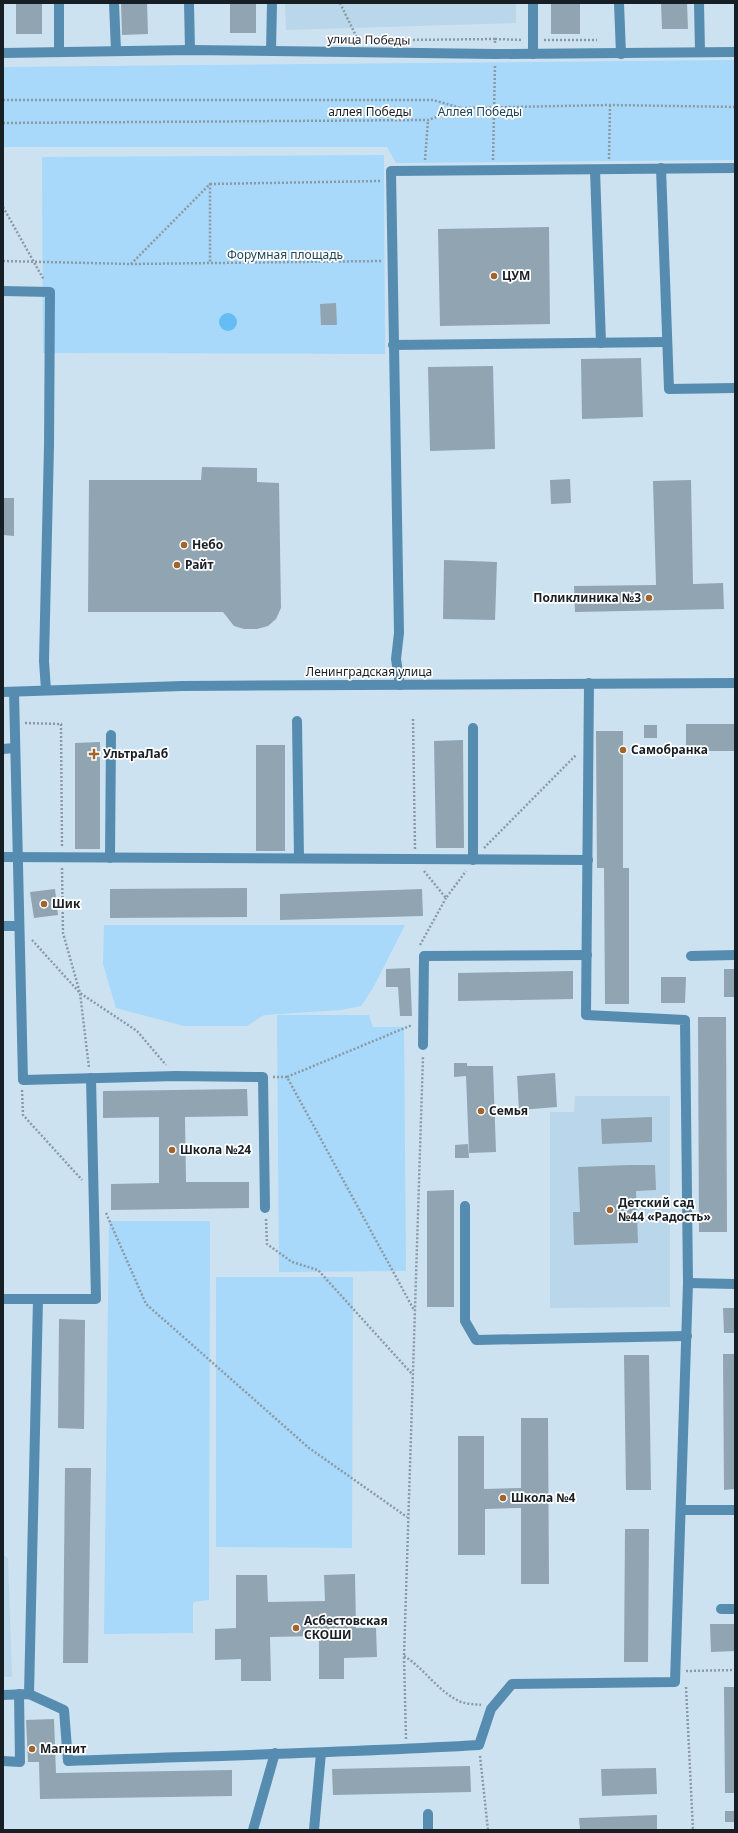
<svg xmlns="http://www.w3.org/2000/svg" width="738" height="1833" font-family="'Noto Sans',sans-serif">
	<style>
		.built { fill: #bad6ea }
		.green { fill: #a8d8fa }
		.water { fill: #66bdf6 }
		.building { fill: #90a4b2 }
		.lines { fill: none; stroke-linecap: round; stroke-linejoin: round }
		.path { stroke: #8a9aa5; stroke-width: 2.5; stroke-dasharray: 2 2; stroke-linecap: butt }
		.minor { stroke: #578cb1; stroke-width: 10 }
		.poi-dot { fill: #a2642a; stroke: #fff; stroke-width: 1.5 }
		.labels { text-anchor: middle; stroke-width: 3.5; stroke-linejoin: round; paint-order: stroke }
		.street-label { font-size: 12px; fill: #171e24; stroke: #fff }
		.park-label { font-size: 12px; fill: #20455d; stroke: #fff }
		.poi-label { font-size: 12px; font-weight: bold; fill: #171e24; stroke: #fff; text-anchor: start }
	</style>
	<rect width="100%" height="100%" fill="#cde2f1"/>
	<g class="built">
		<path d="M285,3H516V23L286,30Z"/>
		<path d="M575,1096H670V1307L550,1308V1112H574Z"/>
		<path d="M3,1555L8,1558L12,1677H3Z"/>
	</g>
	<g class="green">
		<path d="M735,60V160L396,163L387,147H3V67Z"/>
		<path d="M384,155L385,354L43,353L42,157Z"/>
		<path d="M104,925H405L373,988L361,1006L341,1010L264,1015L247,1026H184L116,1008L103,964Z"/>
		<path d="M277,1015H369L373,1027H404L406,1271L279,1272Z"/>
		<path d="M109,1221H210L209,1600L193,1602V1633L104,1634Z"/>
		<path d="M216,1277H353L352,1548L216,1547Z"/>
	</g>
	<circle class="water" cx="228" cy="322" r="9"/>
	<g class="building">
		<rect x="16" y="3" width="26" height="31"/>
		<path d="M121,3H147L148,34L122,35Z"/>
		<rect x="230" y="3" width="26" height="30"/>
		<rect x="551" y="3" width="29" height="31"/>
		<path d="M661,3H687L688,29H662Z"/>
		<path d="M549,227L550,324L440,326L438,229Z"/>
		<path d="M336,303L337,325H321L320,304Z"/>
		<path d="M641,358L643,417L582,419L581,359Z"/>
		<path d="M493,366L495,449L430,451L428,367Z"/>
		<path d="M202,467L257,468V482L279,483L281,608L276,619L268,626L257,629H244L234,626L223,612H88L89,480H201Z"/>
		<path d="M570,479L571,503L551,504L550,480Z"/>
		<path d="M691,480L693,584L723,583L724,609L575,612L574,586L656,585L653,481Z"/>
		<path d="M3,498H14V536L3,535Z"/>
		<path d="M444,560L497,562L495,620L443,619Z"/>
		<rect x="686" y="724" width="49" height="27"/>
		<rect x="644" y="725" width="13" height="13"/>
		<path d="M596,731H623V868H629V1004H605L604,868H597Z"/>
		<path d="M463,740L464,848H436L434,741Z"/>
		<path d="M100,742V849H75V743Z"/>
		<rect x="256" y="745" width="29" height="106"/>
		<path d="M247,888V917L110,918V889Z"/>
		<path d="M55,889L58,915L34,918L30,892Z"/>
		<path d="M422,889L423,916L280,920V894Z"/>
		<path d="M410,968L412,1016H400L398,987H386V969Z"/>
		<rect x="724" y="969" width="11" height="28"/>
		<path d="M573,971V999L458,1001V973Z"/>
		<path d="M661,977H686L685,1003H661Z"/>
		<path d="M698,1017H726L727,1232H699Z"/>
		<path d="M454,1063H467V1066H493L496,1152L469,1153L466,1076L454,1077Z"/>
		<path d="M555,1073L557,1107L519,1110L517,1076Z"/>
		<path d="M247,1089L248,1116L185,1117L186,1182H249V1208L111,1210V1184L159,1183V1117L103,1118V1091Z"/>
		<path d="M652,1117V1142L602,1144L601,1119Z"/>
		<path d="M468,1144L469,1158H455V1145Z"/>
		<path d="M629,1165H655L656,1190L636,1191L638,1243L574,1245L573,1212H580L578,1167Z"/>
		<path d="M454,1190V1307H427V1191Z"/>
		<path d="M723,1308H735V1333H724Z"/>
		<path d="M59,1319L85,1320L84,1429L58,1428Z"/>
		<path d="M723,1354H735V1489L724,1490Z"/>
		<path d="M624,1355H649L651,1490H626Z"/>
		<path d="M521,1418H548L549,1584H521V1508L485,1509V1555H458V1436H484V1489L521,1488Z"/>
		<path d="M65,1468H91L88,1663H63Z"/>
		<path d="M625,1529H649L648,1662H624Z"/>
		<path d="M355,1574L356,1628H376L377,1657L344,1658V1679H319V1636L270,1637L271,1681H241V1659L215,1660V1629L236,1628V1575H267L268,1602L325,1601L324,1575Z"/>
		<path d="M710,1624H735V1651L711,1652Z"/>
		<path d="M724,1687H735V1793H725Z"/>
		<path d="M54,1719L56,1773L232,1770V1796L40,1799L39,1762H28L26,1720Z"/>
		<path d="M470,1766L471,1792L333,1795L332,1769Z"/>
		<path d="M656,1768L657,1794L602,1796L601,1769Z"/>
		<rect x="725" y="1811" width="10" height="11"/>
		<path d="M657,1815V1830H580L579,1818Z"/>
	</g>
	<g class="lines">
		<g class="path">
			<path d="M340,3L358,40"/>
			<path d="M495,39L523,40"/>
			<path d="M405,40L495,39V44"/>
			<path d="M544,40H597"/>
			<path d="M3,100H433L461,108"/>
			<path d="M3,123L428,120L462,108L610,105L735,107"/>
			<path d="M609,159L610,106"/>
			<path d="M425,160L428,120"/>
			<path d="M493,160L495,65"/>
			<path d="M210,184L381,181"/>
			<path d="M3,207L44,280"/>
			<path d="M3,261L131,264L382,261"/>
			<path d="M131,264L210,184V263"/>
			<path d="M413,719L415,849"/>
			<path d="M25,723L61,724L62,847"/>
			<path d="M484,848L576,755"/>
			<path d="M62,868L63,933L80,993L137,1031L166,1065"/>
			<path d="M424,871L446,898L466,871"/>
			<path d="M32,940L80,993L89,1068"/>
			<path d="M420,945L446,898"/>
			<path d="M273,1077H287L414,1310"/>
			<path d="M287,1077L412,1025"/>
			<path d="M22,1090L23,1115L82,1180"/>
			<path d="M106,1213L146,1304L309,1448L407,1517"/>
			<path d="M266,1219L267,1244L292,1262L318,1270L412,1374"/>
			<path d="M404,1656C424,1668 436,1689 457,1700C463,1704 474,1704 481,1705"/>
			<path d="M686,1671L735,1670"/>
			<path d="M686,1687L693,1830"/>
			<path d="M406,1739L404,1656L423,1056"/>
			<path d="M480,1756L488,1830"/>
		</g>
		<g class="minor">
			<path d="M114,3L116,51"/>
			<path d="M189,3L190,50"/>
			<path d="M533,3V54"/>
			<path d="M619,3L621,54"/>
			<path d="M699,3L700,52"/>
			<path d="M271,51L272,3"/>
			<path d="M59,52V3"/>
			<path d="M3,53L190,50L495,54L735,52"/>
			<path d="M661,168L669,389L735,388"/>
			<path d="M595,170L601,343"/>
			<path d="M3,291L50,292L49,446L44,661L46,690"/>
			<path d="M393,345L667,342"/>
			<path d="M400,685L396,659L399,633L391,171L735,168"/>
			<path d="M3,692L182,686L735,683"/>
			<path d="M14,692L23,1080L176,1076L263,1077L265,1208"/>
			<path d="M297,721L299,858"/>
			<path d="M3,749L14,748"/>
			<path d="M3,857L588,860"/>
			<path d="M110,858L111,735"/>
			<path d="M473,860V728"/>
			<path d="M3,926H19"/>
			<path d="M691,956L735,955"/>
			<path d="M423,1045L424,956L587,955"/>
			<path d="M465,1206V1321L476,1340L687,1336"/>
			<path d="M688,1283L735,1284"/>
			<path d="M3,1299H96L91,1078"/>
			<path d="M681,1510H735"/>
			<path d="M721,1609H735"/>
			<path d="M29,1694L38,1299"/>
			<path d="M3,1695L29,1694L64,1710L68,1761C205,1756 342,1753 479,1745L491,1709L512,1684L675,1682L688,1283L685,1020L586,1015L589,683"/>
			<path d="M3,1761L20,1762L19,1694"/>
			<path d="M428,1814V1830"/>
			<path d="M253,1830L275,1753"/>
			<path d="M314,1830L321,1753"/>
		</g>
	</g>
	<g class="poi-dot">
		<circle cx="494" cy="276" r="4"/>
		<circle cx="184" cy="545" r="4"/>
		<circle cx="177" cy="565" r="4"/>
		<circle cx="649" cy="598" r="4"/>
		<circle cx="623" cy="750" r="4"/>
		<path d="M92 748h4v4h4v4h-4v4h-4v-4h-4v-4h4z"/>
		<circle cx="44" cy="904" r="4"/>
		<circle cx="481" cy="1111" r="4"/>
		<circle cx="172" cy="1150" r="4"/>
		<circle cx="610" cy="1210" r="4"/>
		<circle cx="503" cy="1498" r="4"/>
		<circle cx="296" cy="1628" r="4"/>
		<circle cx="32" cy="1749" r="4"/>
	</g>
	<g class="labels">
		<g class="street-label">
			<text transform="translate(369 40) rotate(1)" y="4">улица Победы</text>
			<text x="370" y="116">аллея Победы</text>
			<text x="369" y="676">Ленинградская улица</text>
		</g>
		<g class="park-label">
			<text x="480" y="116">Аллея Победы</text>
			<text x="285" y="259">Форумная площадь</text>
		</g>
		<g class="poi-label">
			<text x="502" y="280">ЦУМ</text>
			<text x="192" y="549">Небо</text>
			<text x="185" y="569">Райт</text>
			<text x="641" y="602" text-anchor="end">Поликлиника №3</text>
			<text x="631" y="754">Самобранка</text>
			<text x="103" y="758">УльтраЛаб</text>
			<text x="52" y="908">Шик</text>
			<text x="489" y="1115">Семья</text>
			<text x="180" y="1154">Школа №24</text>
			<text x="618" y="1207">Детский сад<tspan x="618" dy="14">№44 «Радость»</tspan></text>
			<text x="511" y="1502">Школа №4</text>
			<text x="304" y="1625">Асбестовская<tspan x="304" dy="14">СКОШИ</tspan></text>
			<text x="40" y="1753">Магнит</text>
		</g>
	</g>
	<rect width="738" height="1833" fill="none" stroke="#171e24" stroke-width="8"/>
</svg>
